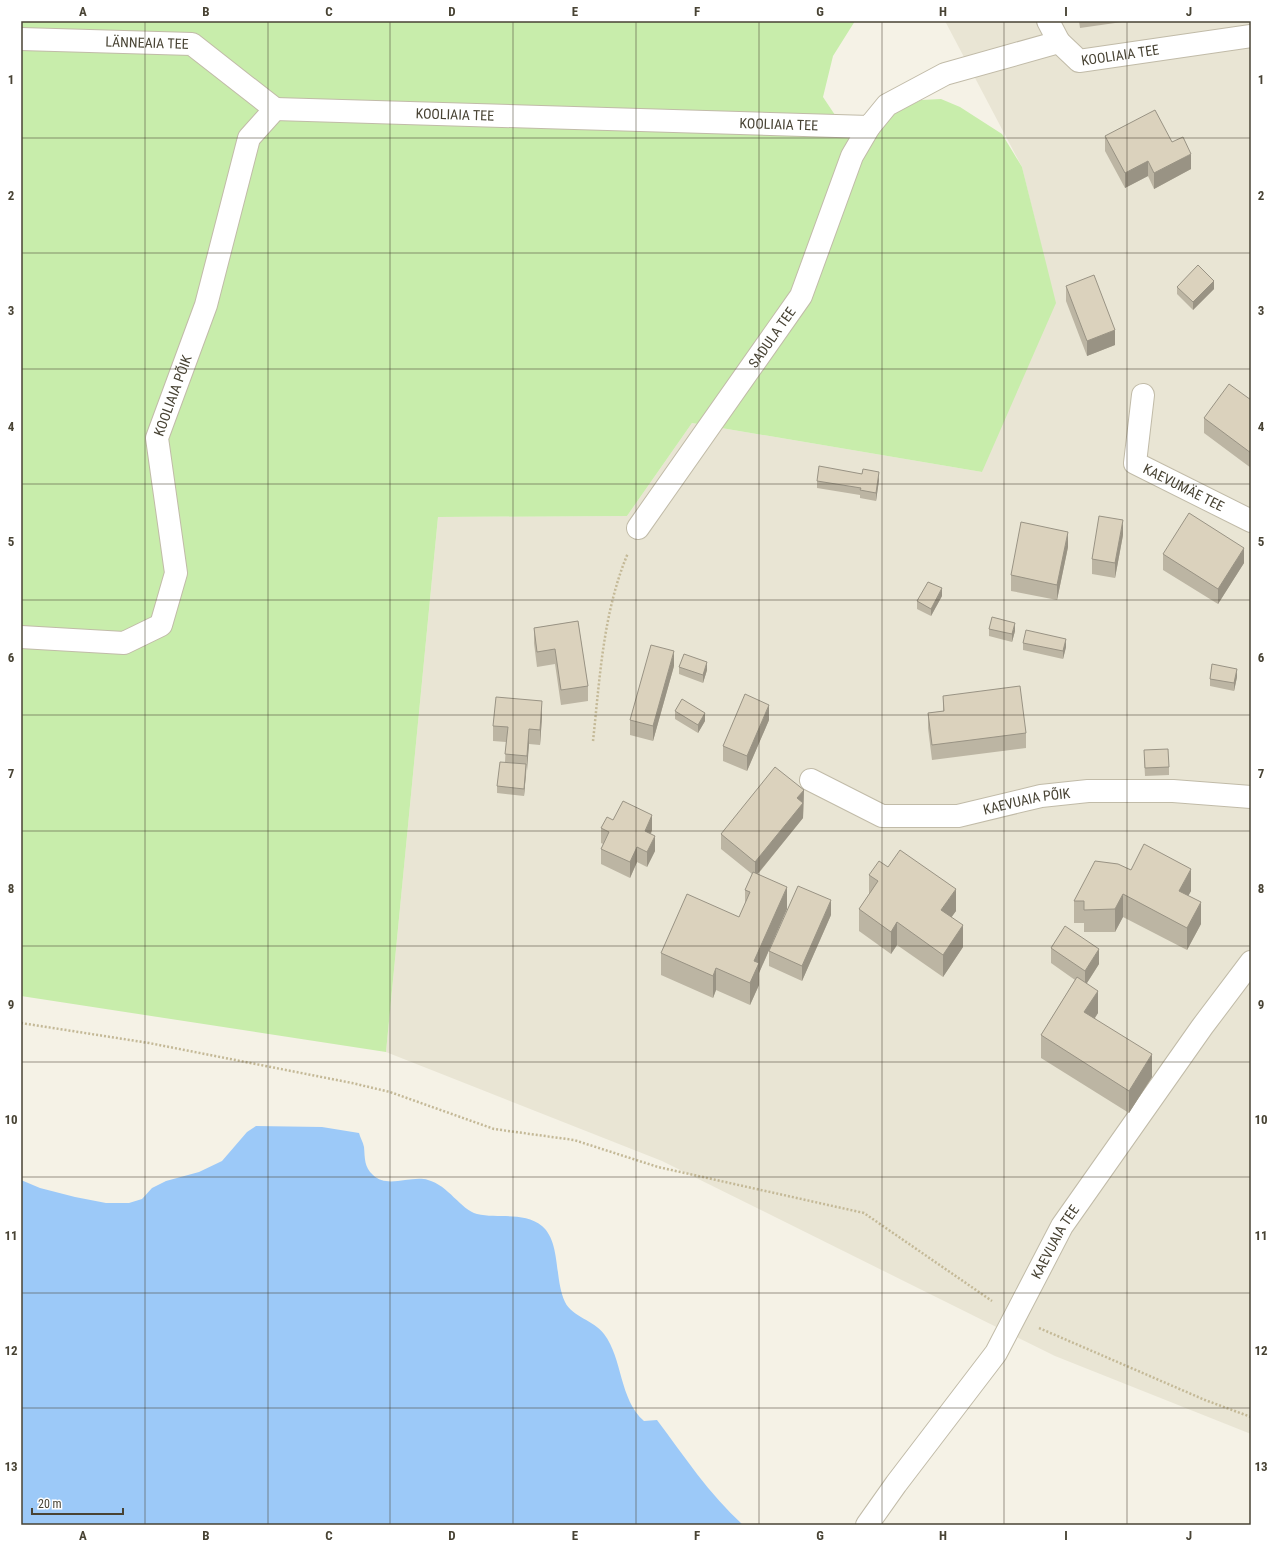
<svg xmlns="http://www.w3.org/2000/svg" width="1272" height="1546" viewBox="0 0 1272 1546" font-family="'Roboto Condensed',sans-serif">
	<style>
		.residential { fill: #e9e5d4 }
		.green { fill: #c8edab }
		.water { fill: #9cc9f8 }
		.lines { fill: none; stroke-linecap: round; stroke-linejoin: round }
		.minor-casing { stroke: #c1bba8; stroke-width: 24 }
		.path { stroke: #c4b997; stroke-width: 2.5; stroke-dasharray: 2 2; stroke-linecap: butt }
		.minor { stroke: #fff; stroke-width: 22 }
		.wall { fill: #bcb5a3 }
		.shaded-wall { fill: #999384 }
		.building { fill: #dbd2bd; stroke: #999384 }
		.grid { fill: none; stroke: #484334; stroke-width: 1; stroke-opacity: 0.55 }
		.labels { text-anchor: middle; stroke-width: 3; stroke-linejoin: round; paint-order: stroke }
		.street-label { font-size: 14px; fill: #484334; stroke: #fff }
		.neatline { fill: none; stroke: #484334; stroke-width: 1.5 }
		.grid-label { font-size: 13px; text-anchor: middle; font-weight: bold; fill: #484334 }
	</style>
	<rect width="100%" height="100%" fill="#f5f2e6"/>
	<!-- residential -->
	<path class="residential" d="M945,21H1251V1434L1055,1356L662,1161L386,1052L438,517L627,516L692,423L982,472L1046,266L1022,167Z"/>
	<!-- green -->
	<path class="green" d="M21,21H855L833,56L823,97L835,115L886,118L921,100L941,99L960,107L1002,134L1022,167L1056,303L982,472L692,423L627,516L438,517L386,1052L21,996Z"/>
	<!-- water -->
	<path class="water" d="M256,1126L322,1127L359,1133C360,1137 363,1142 364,1147C365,1158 364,1167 373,1175C387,1189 411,1175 428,1180C448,1185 461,1210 477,1214C498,1219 524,1211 542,1226C561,1242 554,1279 565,1302C572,1317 594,1320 604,1334C623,1359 619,1399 644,1421L657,1420C684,1456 709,1494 743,1525H21V1180L40,1188L75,1197L106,1203H129L142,1199L152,1188L166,1181L199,1172L222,1161L247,1132Z"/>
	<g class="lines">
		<!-- minor casing -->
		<g class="minor-casing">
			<g id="minor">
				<path d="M1048,21L1059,42"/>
				<path id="s1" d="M21,39L192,44L275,109"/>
				<path id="s2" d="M275,109L869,127L887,105L945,74L1059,42L1079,61L1251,36"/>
				<path id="s3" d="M1143,395L1135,463L1251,521"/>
				<path id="s4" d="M638,528L801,296L852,156L869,127"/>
				<path id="s5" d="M21,637L124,643L161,625L176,573L157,438L206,305L249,138L275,109"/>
				<path id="s6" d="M811,780L882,816H958L1041,796L1088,791H1173L1251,797"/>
				<path id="s7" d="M867,1525L896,1484L996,1353L1062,1226L1202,1027L1251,962"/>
			</g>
		</g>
		<!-- path -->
		<path class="path" d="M593,741C600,677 603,612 628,553
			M21,1023L149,1043L352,1083L390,1092L494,1129L574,1140L658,1167L864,1213L992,1301
			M1039,1328L1205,1400L1251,1417"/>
		<!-- minor -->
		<use href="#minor" class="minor"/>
	</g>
	<!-- wall -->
	<path class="wall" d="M1079,21H1129L1080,28Z
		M1105,136L1172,142L1191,169L1154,189L1148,176L1125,188L1105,151Z
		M1066,286L1115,345L1087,356L1066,301Z
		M1177,287L1214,289L1193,310L1177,294Z
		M1251,400V468L1204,433V418Z
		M879,480L876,501L860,498V495L817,488V481Z
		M1123,535L1115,578L1092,574V559Z
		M1068,547L1057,600L1011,591V575Z
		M1163,554L1244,563L1218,604L1163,570Z
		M942,596L931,616L917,609V601Z
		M578,621L588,686V701L561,705L555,664L537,667L534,643V628Z
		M989,629L1015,631L1012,642L989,636Z
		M1023,643L1066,647L1063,659L1023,650Z
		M674,666L653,741L630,735V720Z
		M679,667L707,670L703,683L679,674Z
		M1237,677L1234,691L1210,686V679Z
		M943,696L1026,733V748L932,760L928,728V713L943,711Z
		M675,711L705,721L698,733L675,719Z
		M542,717L540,745L529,744L524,796L497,793V786L505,762L506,742L493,741V726Z
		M769,720L747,771L723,761V746Z
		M1144,758L1169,767V775L1145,776Z
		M804,790L803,818L758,874L787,909L759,973V985L750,1005L716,990L713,998L661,975V953L739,917L745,904V890L752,874L721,849V834Z
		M613,820L652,830L651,834L655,851L647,867L637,862L630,878L601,864V849L603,844L601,843V828Z
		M888,867L956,911L951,917L963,947L943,977L897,945L891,954L859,931V909L869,894V875Z
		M1131,870L1191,891L1188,896L1201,924L1187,950L1123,917L1115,932H1084V923H1074V901Z
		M831,915L802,981L769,966V951Z
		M1051,948L1099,964L1087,983L1098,1013L1095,1018L1152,1077L1129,1113L1041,1058V1035L1075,980L1051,963Z"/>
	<!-- shaded-wall -->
	<path class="shaded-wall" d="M1191,154V169L1154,189V173Z
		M1148,161V176L1125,188V173Z
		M1214,281V289L1193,310V302Z
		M1115,330V345L1087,356V341Z
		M879,472V480L876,501V493Z
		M1123,520V535L1115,578V563Z
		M1068,532V547L1057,600V585Z
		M1244,548V563L1218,604V589Z
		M942,588V596L931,616V609Z
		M1015,623V631L1012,642V634Z
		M1066,639V647L1063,659V651Z
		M674,651V666L653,741V726Z
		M707,662V670L703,683V675Z
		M1237,669V677L1234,691V683Z
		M542,701V717L540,745V730Z
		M769,705V720L747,771V756Z
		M705,713V721L698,733V725Z
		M529,729V744L527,771V756Z
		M526,764V772L524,796V789Z
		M804,790L803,818L755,877V862L797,798Z
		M652,815V830L645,846V831Z
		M655,836V851L647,867V852Z
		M637,847V862L630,878V862Z
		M1191,869V891L1179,913V891Z
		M787,887V909L759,973V985L750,1005V983L754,961Z
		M956,889V911L941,932V910Z
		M1123,894V917L1115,932V909Z
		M831,900V915L802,981V966Z
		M1201,902V924L1187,950V928Z
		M897,922V945L891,954V932Z
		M963,925V947L943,977V955Z
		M1099,949V964L1085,986V971Z
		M716,968V990L713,998V976Z
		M1098,991V1013L1084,1034V1012Z
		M1152,1054V1077L1129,1113V1091Z"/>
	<!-- building -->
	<path class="building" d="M1155,110L1172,142L1183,137L1191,154L1154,173L1148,161L1125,173L1105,136Z
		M1198,265L1214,281L1193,302L1177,287Z
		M1094,275L1115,330L1087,341L1066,286Z
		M1229,384L1251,400V453L1204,418Z
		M819,466L862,474L863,469L879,472L876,493L860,490L861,488L817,481Z
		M1189,513L1244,548L1218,589L1163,554Z
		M1099,516L1123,520L1115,563L1092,559Z
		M1021,522L1068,532L1057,585L1011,575Z
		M928,582L942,588L931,609L917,601Z
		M992,617L1015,623L1012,634L989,629Z
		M578,621L588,686L561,690L555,649L537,652L534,628Z
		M1026,630L1066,639L1063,651L1023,643Z
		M651,645L674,651L653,726L630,720Z
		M684,654L707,662L703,675L679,667Z
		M1212,664L1237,669L1234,683L1210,679Z
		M1020,686L1026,733L932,745L928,713L944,711L943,696Z
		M745,694L769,705L747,756L723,746Z
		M496,697L542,701L540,730L529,729L527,756L505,754L508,727L493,726Z
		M682,699L705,713L698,725L675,711Z
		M1168,749L1169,767L1145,768L1144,750Z
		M500,762L526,764L524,789L497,786Z
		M775,767L804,790L797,798L803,803L755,862L721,834Z
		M623,801L652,815L645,831L655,836L647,852L637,847L630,862L601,849L609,832L601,828L607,817L613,820Z
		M1144,844L1191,869L1179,891L1201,902L1187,928L1123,894L1115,909L1084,910V901H1074L1095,861L1118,864L1131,870Z
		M900,850L956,889L941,910L963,925L943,955L897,922L891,932L859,909L878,881L869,875L879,861L888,867Z
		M753,872L787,887L754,961L759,963L750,983L716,968L713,976L661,953L687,894L739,917L750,892L745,890Z
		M798,886L831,900L802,966L769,951Z
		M1065,926L1099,949L1085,971L1051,948Z
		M1077,977L1098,991L1084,1012L1152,1054L1129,1091L1041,1035Z"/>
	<!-- grid -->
	<path class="grid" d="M145,21V1525M268,21V1525M390,21V1525M513,21V1525M636,21V1525M759,21V1525M882,21V1525M1004,21V1525M1127,21V1525M21,138H1251M21,253H1251M21,369H1251M21,484H1251M21,600H1251M21,715H1251M21,831H1251M21,946H1251M21,1062H1251M21,1177H1251M21,1293H1251M21,1408H1251"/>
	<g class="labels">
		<!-- street labels -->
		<g class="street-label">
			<text dy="5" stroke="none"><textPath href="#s1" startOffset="126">LÄNNEAIA TEE</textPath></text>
			<text dy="5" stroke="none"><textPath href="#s2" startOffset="876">KOOLIAIA TEE</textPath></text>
			<text dy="5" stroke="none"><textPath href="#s2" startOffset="180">KOOLIAIA TEE</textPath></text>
			<text dy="5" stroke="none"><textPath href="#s2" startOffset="504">KOOLIAIA TEE</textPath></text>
			<text dy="5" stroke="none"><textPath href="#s4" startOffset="233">SADULA TEE</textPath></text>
			<text dy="5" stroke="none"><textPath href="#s5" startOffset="380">KOOLIAIA PÕIK</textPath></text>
			<text dy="5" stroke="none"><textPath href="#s3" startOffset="123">KAEVUMÄE TEE</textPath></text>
			<text dy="5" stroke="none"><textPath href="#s6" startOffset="226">KAEVUAIA PÕIK</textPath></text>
			<text dy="5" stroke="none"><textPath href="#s7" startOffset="341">KAEVUAIA TEE</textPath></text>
		</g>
	</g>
	<!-- border -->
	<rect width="1272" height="1546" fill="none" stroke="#ffffff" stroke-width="44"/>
	<!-- scale -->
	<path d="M32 1508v6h91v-6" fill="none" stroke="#484334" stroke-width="2"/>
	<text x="38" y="1508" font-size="12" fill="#484334" stroke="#ffffff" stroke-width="3" paint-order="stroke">20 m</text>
	<rect x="22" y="22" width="1228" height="1502" class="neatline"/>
	<g class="grid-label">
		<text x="83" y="16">A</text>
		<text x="206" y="16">B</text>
		<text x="329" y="16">C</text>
		<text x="452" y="16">D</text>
		<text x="575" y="16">E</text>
		<text x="697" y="16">F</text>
		<text x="820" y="16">G</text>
		<text x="943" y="16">H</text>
		<text x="1066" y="16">I</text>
		<text x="1189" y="16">J</text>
		<text x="11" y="84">1</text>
		<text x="1261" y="84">1</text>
		<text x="11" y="200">2</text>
		<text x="1261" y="200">2</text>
		<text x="11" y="315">3</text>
		<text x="1261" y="315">3</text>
		<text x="11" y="431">4</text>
		<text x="1261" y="431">4</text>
		<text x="11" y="546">5</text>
		<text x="1261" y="546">5</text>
		<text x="11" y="662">6</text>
		<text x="1261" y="662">6</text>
		<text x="11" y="778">7</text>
		<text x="1261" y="778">7</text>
		<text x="11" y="893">8</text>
		<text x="1261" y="893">8</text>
		<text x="11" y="1009">9</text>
		<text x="1261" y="1009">9</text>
		<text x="11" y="1124">10</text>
		<text x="1261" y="1124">10</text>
		<text x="11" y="1240">11</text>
		<text x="1261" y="1240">11</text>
		<text x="11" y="1355">12</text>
		<text x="1261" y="1355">12</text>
		<text x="11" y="1471">13</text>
		<text x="1261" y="1471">13</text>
		<text x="83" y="1540">A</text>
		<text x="206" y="1540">B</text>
		<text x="329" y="1540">C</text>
		<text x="452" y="1540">D</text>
		<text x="575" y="1540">E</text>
		<text x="697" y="1540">F</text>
		<text x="820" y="1540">G</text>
		<text x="943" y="1540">H</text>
		<text x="1066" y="1540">I</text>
		<text x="1189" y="1540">J</text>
	</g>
</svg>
